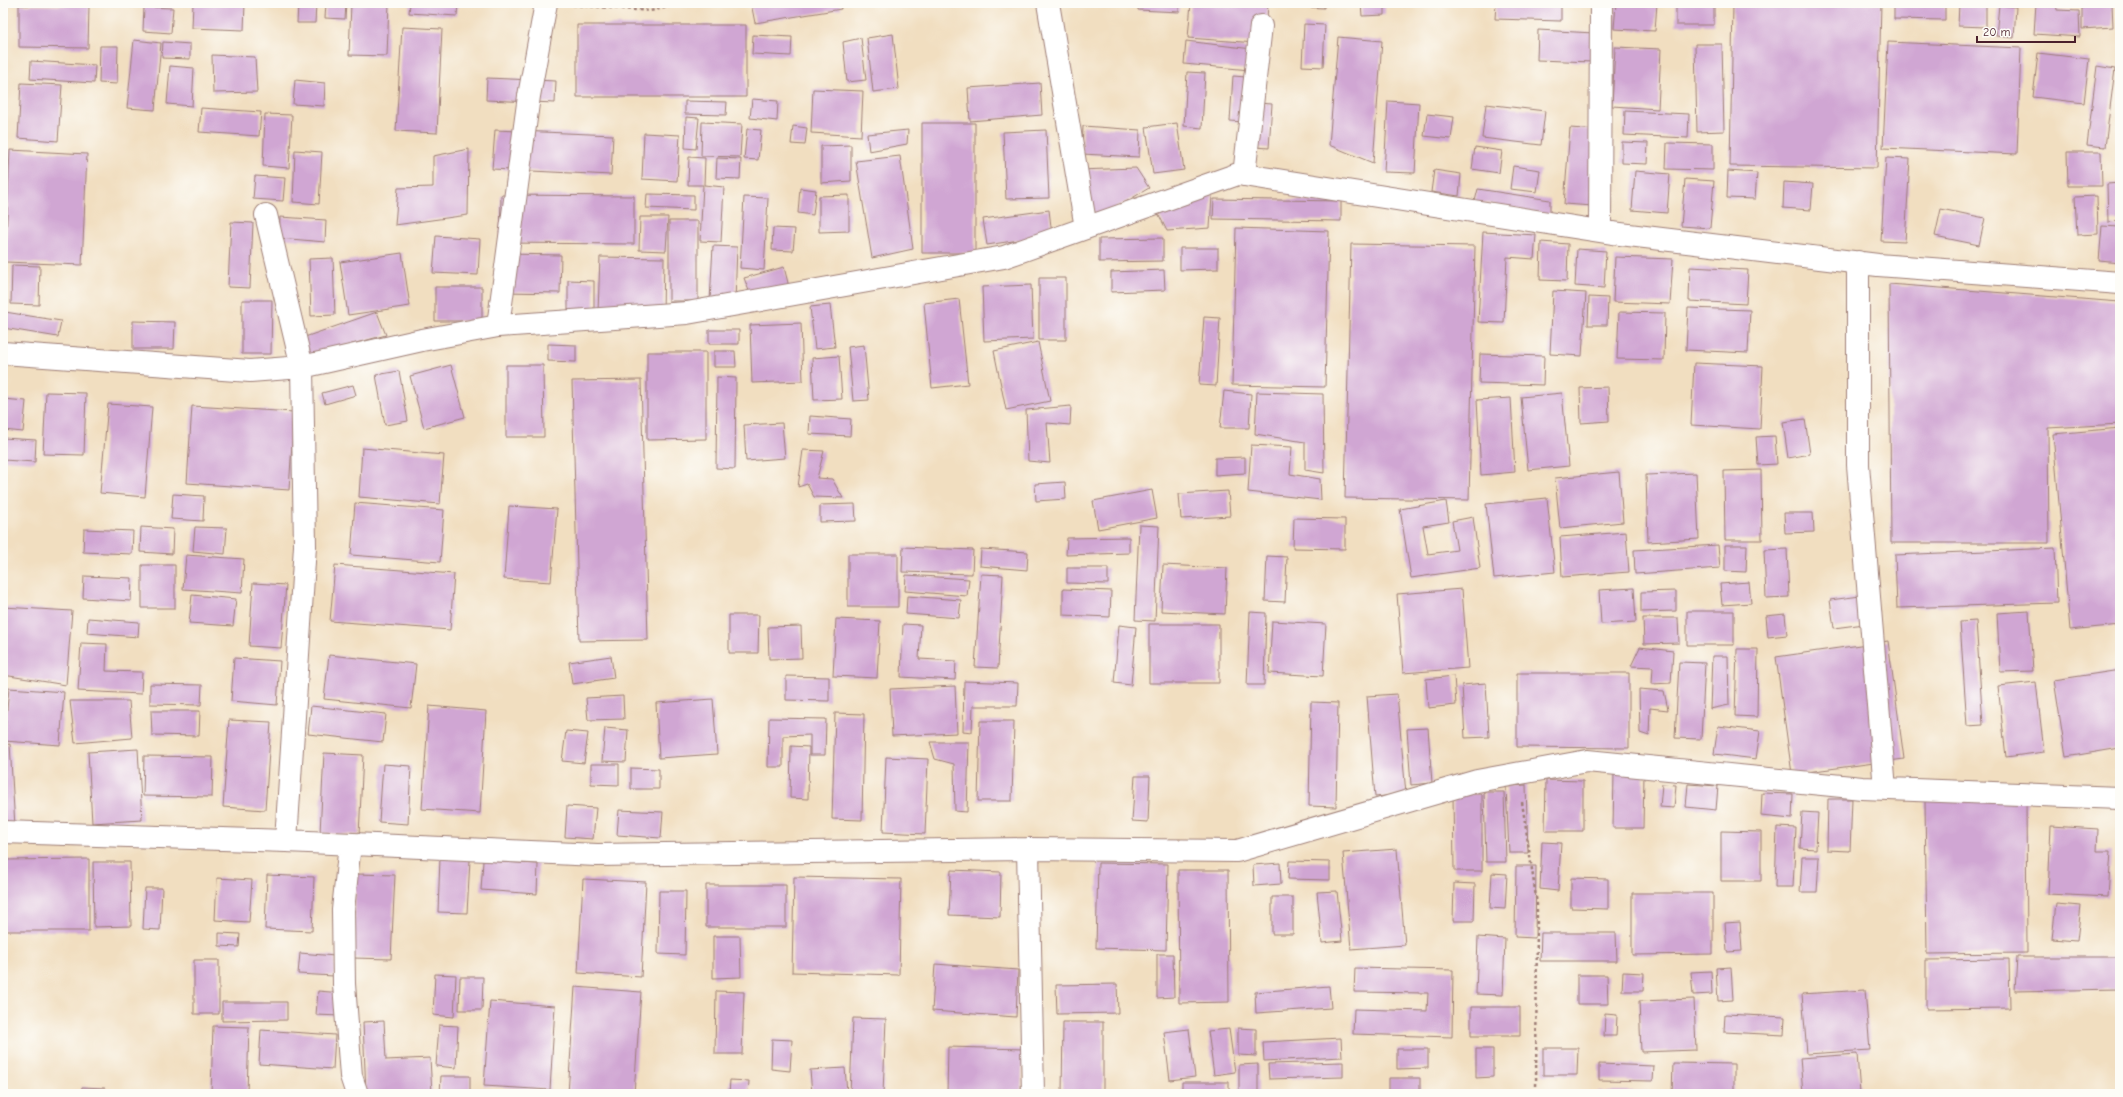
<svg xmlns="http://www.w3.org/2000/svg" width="2123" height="1097" viewBox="0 0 2123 1097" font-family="'Comic Neue',sans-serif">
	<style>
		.building { fill: #d0a6d3 }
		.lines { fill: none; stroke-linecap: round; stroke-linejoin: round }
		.minor-casing { stroke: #9e7e76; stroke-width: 24 }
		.path { stroke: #9e7e76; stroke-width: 2.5; stroke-dasharray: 3 3; stroke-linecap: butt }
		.minor { stroke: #fff; stroke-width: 22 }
	</style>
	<rect width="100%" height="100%" fill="#fdfcf7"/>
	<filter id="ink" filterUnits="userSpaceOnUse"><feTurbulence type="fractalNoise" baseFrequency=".025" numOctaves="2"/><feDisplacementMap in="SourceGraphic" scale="8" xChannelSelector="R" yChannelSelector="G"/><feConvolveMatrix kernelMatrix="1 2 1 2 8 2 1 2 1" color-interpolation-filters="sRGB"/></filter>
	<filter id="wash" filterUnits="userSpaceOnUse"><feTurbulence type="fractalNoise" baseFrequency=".012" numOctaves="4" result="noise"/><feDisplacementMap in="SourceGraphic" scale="16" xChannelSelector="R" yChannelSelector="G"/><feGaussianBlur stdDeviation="0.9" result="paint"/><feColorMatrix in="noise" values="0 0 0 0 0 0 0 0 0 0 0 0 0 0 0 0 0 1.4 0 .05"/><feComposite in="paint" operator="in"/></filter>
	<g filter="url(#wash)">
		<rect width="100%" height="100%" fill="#f1dec0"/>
		<g id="blocks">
			<!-- building -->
			<path class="building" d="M193,3H245L244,30L192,28Z
				M276,3H316L315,23H297L298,5Z
				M326,3H346L345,19L325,18Z
				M351,3H389L387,56L349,55Z
				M410,3H458L457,16L409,13Z
				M751,3H840L841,9L755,23Z
				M1138,3H1179V12L1138,10Z
				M1191,3H1268L1267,21L1256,43L1188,38Z
				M1280,3H1324V8L1280,6Z
				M1361,3H1385V15L1362,16Z
				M1496,3H1561V21L1495,19Z
				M1616,3H1657L1655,31L1614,29Z
				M1676,3H1714V25H1676Z
				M1733,3H1881L1877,168L1730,166Z
				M1894,3H1945V20L1894,19Z
				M1959,3H1986V27L1958,26Z
				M2036,3H2056L2057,10L2079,11L2080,37L2034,34Z
				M2082,3H2112L2113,27L2082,29Z
				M19,5L89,6L88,48L19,47Z
				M1999,5L2016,7L2014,38L1996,36Z
				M144,7L173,8L171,33L143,31Z
				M1304,24L1325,25L1323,67L1302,66Z
				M577,25H746V97H577Z
				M402,27L442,29L437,133L396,131Z
				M1538,30L1594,33L1593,62L1537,60Z
				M893,34L899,89L873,92L867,38Z
				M753,35L792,37L791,56L752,54Z
				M1338,37L1382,41L1373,163L1329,145Z
				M861,38L866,80L847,82L843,42Z
				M134,40L161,43L155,110L127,108Z
				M1186,41L1252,49L1250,70L1184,64Z
				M163,42L190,44V59L162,58Z
				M1888,42L2021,48L2017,154L1883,148Z
				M1695,44H1722L1724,131L1697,132Z
				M100,46H118L117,84L99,83Z
				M1615,47L1661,49L1658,109L1612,106Z
				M2038,53L2089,59L2084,103L2033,97Z
				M212,55L255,57L257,92L213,93Z
				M31,61L95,65L94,83L30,79Z
				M170,66L194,68L192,106L167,104Z
				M2097,66L2115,69L2105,147L2087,145Z
				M1187,72L1205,73L1202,128L1184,126Z
				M1233,76L1246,77L1243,122L1230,121Z
				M487,78L556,81L555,103L486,100Z
				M295,80L325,83L324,106L293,104Z
				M21,83L62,85L58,141L18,138Z
				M1040,83L1042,115L970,121L968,88Z
				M813,89L863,91L861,136L811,133Z
				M752,99L778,101L777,121L750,118Z
				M685,101L727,102L726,115L685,114Z
				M1388,101L1419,103L1415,173L1384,172Z
				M1258,103L1272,104L1269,148L1255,147Z
				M1486,104L1545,111L1541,145L1482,138Z
				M201,108L261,112L259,136L199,132Z
				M1625,111L1689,114L1688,138L1624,135Z
				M265,114L292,115L289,168L263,166Z
				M1427,114L1454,117L1451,139L1424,136Z
				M686,117L699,118L696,149L685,148Z
				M702,122L742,124L740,157L701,156Z
				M922,123H975V253H922Z
				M1177,123L1184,170L1153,174L1146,127Z
				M793,126L807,128L805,145L791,144Z
				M1083,126L1140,130L1139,157L1082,154Z
				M1570,128L1598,130L1593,206L1564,204Z
				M747,129L761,130L758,160L744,159Z
				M495,130L613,135L611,175L492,169Z
				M908,130L907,144L869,151L867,134Z
				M1046,130L1049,198L1006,199L1003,132Z
				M644,133L680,135L677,181L642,179Z
				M1622,142L1648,143L1647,164L1622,163Z
				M1667,143L1713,144V170L1666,169Z
				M851,145V181L821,183V146Z
				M1475,147L1502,151L1499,173L1472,169Z
				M469,149L468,215L395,225L398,188L433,187V156Z
				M10,150L87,154L82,265L5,262Z
				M295,150L322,152L319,204L293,202Z
				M2067,152H2101L2102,186H2068Z
				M900,156L913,249L872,258L856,161Z
				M689,157L705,158L704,185L724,187L721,242L700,241L703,185H688Z
				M717,158L741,159L740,179L716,178Z
				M1886,158L1910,159L1905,242L1881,241Z
				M1513,166L1540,170L1537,192L1510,189Z
				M1136,168L1149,188L1097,219L1078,170Z
				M1434,170L1461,174L1459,196L1431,192Z
				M1635,171L1670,174L1667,213L1632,210Z
				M1728,171L1757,173L1755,199L1727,198Z
				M255,176L285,178L283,201L253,199Z
				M1685,179L1714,181L1710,228L1681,226Z
				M1784,182L1813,184L1811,210L1783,208Z
				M2120,183V221L2108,222L2107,184Z
				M800,188L816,190L813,215L798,213Z
				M1478,189L1550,200V215L1475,201Z
				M647,194L694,195V210L646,208Z
				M501,195L634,196V244L500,243Z
				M849,195V231L819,232V196Z
				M1212,195L1210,228L1167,231L1158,213Z
				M2097,196L2098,234L2077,235L2075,197Z
				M744,197L768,198L764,270L740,268Z
				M1214,199L1341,201V221L1213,219Z
				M1941,209L1985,218L1979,245L1935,236Z
				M1049,210L1052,235L987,245L983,219Z
				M280,217L326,220L325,242L279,238Z
				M640,217H668L666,251L639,250Z
				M669,221H698V301H669Z
				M231,222L253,223L250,288L228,287Z
				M2102,226L2120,227V263L2099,261Z
				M773,228L795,229L793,251L772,250Z
				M1236,228L1329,231L1325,387L1232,385Z
				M1483,232L1536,235L1534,259L1507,257L1504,323L1478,322Z
				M436,236L480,239L478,275L433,273Z
				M1163,238V261L1099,262V239Z
				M1541,242L1568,244L1567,281L1540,280Z
				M1351,244L1475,246L1469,500L1345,498Z
				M713,246L737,247L735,302L710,301Z
				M1180,248H1218V269L1180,270Z
				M1577,249L1606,251L1604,288L1575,286Z
				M402,253L410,306L348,315L340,262Z
				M505,254L561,255L560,293L504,292Z
				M600,257L664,258L663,313L598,312Z
				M1615,257L1673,259L1670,304L1613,302Z
				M333,258L335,315L311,316L309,259Z
				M12,265L40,266L39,305L11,304Z
				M784,267L789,287L751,296L744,278Z
				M1690,267L1748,270L1746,304L1689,301Z
				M1164,270L1165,290L1111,292V272Z
				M1039,278H1066V340H1039Z
				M568,280L594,281V315H568Z
				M1889,284L2120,302V424L2048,428L2049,543H1891Z
				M1031,285L1033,339L984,341L982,287Z
				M435,287H482V321H435Z
				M1553,291L1586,293L1582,356L1550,354Z
				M1589,297L1608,298L1607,325H1588Z
				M959,299L968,384L932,388L924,303Z
				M242,300H272L271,354H242Z
				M830,305L835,347L815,349L810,307Z
				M1688,308L1750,310L1748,353L1686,350Z
				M5,312L61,321L58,337L3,328Z
				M377,312L386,335L304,357L302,338Z
				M1619,312L1665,313L1664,360L1617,359Z
				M1204,317L1220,318L1216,386L1199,385Z
				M133,321L175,322L174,349H133Z
				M801,323L803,381L752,383L750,325Z
				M709,330H739V344H709Z
				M1038,342L1050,401L1006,410L994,351Z
				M548,344L576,345V362L548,361Z
				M864,345L869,400L853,401L848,347Z
				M714,351H735L736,367H714Z
				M647,352H706V439L647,440Z
				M1480,354L1544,356L1543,385L1479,383Z
				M839,356L842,399L814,400L812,358Z
				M1694,363L1763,366L1760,429L1691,425Z
				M451,365L465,417L424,428L410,376Z
				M506,365H543L544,437H506Z
				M399,371L408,421L385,425L376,375Z
				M717,377L736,378L735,469L716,468Z
				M641,380L648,640L579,641L572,381Z
				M353,385L356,395L325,404L322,393Z
				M1608,387L1609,421L1581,423L1580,388Z
				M1224,391L1251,394L1249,428H1220Z
				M46,392L86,393L84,455L43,454Z
				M1257,392L1323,394L1324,473L1305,470V442L1255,434Z
				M1562,393L1569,466L1528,470L1521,397Z
				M1511,398L1515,472L1481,475L1477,400Z
				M3,399L26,401L23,432L3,430Z
				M108,404L152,407L145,497L100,493Z
				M192,406L294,412L289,490L187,483Z
				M1071,406L1070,425L1047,423L1050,463L1028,461L1026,410Z
				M810,416L851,419L850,436L809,434Z
				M1805,419L1810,454L1788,458L1783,422Z
				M782,423L785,458L746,461L744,425Z
				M2120,428V625L2070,630L2053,434Z
				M1775,436L1777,464L1758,465L1756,437Z
				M3,438L36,440L35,462L3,460Z
				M1251,445L1292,447L1290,474L1320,479L1321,500L1248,492Z
				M362,448L444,455L440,504L359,497Z
				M803,450L824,451L817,478L832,479L843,498L814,497L807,484L798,487Z
				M1245,457V473L1215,475V458Z
				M1761,470L1762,540H1725L1724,471Z
				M1619,472L1623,522L1560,528L1555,478Z
				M1696,473L1699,539L1648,542L1646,475Z
				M1065,482L1066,499L1036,501L1035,484Z
				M1152,490L1157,518L1098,529L1093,501Z
				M1228,491L1230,516L1181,519L1179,494Z
				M173,494L204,496L203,521L171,519Z
				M1547,498L1555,572L1494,578L1486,504Z
				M1446,501L1449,522L1423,526L1428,554L1457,550L1452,521L1473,517L1480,568L1411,578L1400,509Z
				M355,503L444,510L440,562L351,555Z
				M855,504L856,521L820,522V505Z
				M509,506L557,509L551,582L504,579Z
				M1784,513H1813L1814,532L1785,533Z
				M1294,518L1345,519V549L1293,548Z
				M1139,525L1159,526L1155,621L1135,620Z
				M141,527L173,529L172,554L140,552Z
				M195,527L227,528L225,554L193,551Z
				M84,529L133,531L132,554L83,552Z
				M1626,532L1629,572L1562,577L1560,537Z
				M1129,537V553L1066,555L1067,538Z
				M1718,545L1720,568L1635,574L1634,550Z
				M1725,545H1747L1746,572L1725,571Z
				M903,547L973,550L972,574L902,572Z
				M2055,548L2057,603L1897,608L1895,555Z
				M981,549L1028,552L1027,570L980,566Z
				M1787,549L1789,597L1766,598L1764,550Z
				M848,554H898V607H848Z
				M186,555L244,559L242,593L183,589Z
				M1267,556L1287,557L1285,602L1265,601Z
				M142,565H175V608H142Z
				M335,565L454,574L450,630L330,621Z
				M1163,565L1227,568L1225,614L1161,611Z
				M1067,568H1108V584L1067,583Z
				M981,574L1003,575L998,668L975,667Z
				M906,575L969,579L967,596L905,591Z
				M84,576L132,578L131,601L83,598Z
				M1749,582L1751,603L1722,605L1720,584Z
				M253,583L286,585L281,648L249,646Z
				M1634,588L1636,622L1601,624L1599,590Z
				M1063,589L1111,591L1110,617L1063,615Z
				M1462,589L1468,668L1403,673L1397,594Z
				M1676,591V611L1641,612V592Z
				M192,595L236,599L233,626L189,623Z
				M1868,595L1872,623L1834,628L1830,600Z
				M907,596L961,600L959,618L906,614Z
				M3,607L72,611L66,685L3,675Z
				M1687,611H1734V645H1687Z
				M2029,611L2033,671L2000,672L1997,613Z
				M1250,612L1266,613L1264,685H1247Z
				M1785,614L1787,635L1768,637L1766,616Z
				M729,615H759L758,653H729Z
				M88,618L139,622L138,637L87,633Z
				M1643,618H1678L1679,643L1644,644Z
				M836,619L880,621L877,678L833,676Z
				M1272,621L1326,624L1323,676L1269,673Z
				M1976,621L1983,725L1967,726L1960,622Z
				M903,624L921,625L919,659L956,661L955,680L901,677Z
				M1149,624H1219V683H1149Z
				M1119,625L1136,627L1131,685L1114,683Z
				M801,626L802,658L769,659L768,627Z
				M1888,641L1904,759L1792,774L1776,657Z
				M81,643L107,644L106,671L142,672L141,694L78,691Z
				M1640,647L1673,651L1671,683L1652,684L1653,667L1631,666Z
				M1737,649H1758L1757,717L1735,716Z
				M329,655L416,664L411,708L324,699Z
				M611,656L614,678L572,684L569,662Z
				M1712,656H1728L1729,705L1710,709Z
				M234,658L280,661L277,705L231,701Z
				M1679,662L1705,663L1701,739L1675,738Z
				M2120,670V748L2066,757L2054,680Z
				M1517,673H1629V748L1517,747Z
				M786,676L829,677V701L786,700Z
				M1454,676L1456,705L1428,708L1426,679Z
				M964,681L1018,683L1017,706H973L972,732L963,731Z
				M2036,682L2044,752L2006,757L1998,686Z
				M1486,683L1489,737L1465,738L1462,685Z
				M150,684L202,685L201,705L150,704Z
				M955,686L957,733L892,736L890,689Z
				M9,688L64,692L60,745L4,741Z
				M1639,689L1664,691L1668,710L1650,708L1649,736L1640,733Z
				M1397,694L1406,794L1375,797L1367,696Z
				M623,696L624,719L588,720L586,698Z
				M713,699L717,754L659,758L656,703Z
				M70,701H129L132,738L75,743Z
				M1311,702L1338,703L1336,807L1309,806Z
				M311,706L386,714L383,742L308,734Z
				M429,706L486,711L480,813L422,809Z
				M151,711H200L199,736L152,735Z
				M835,713L864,714L862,820L832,819Z
				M769,718L826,719L825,755H810V735L783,736V767H768Z
				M229,720L271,722L265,810L223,807Z
				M980,721H1014L1012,801H978Z
				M1718,726L1760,731L1756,759L1714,754Z
				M605,728L628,730L626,762L602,761Z
				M1428,728L1432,783L1411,785L1407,729Z
				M566,731L588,733L584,763L562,761Z
				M930,742H969L967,812L955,811L954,764L935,759Z
				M10,744L15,826L3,827V745Z
				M791,746L809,747L808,799L790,798Z
				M138,749L142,820L92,823L88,752Z
				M324,753L363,755L359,835L320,833Z
				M144,756L213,757L212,797L143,796Z
				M886,757L928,759L925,834L883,832Z
				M383,764L411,766L408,824L379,822Z
				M591,764H619V785L591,784Z
				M631,768L659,769V789H631Z
				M1614,773H1644L1643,828H1613Z
				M1135,776H1150L1148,822L1132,821Z
				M1546,780L1583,781V831H1545Z
				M1662,784L1676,785L1674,808L1660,807Z
				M1688,784L1718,786L1716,810L1686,807Z
				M1526,785L1528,853H1509L1506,786Z
				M1484,792H1504L1506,862H1486Z
				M1762,793L1793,794L1792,819L1761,816Z
				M1453,794H1482V871H1454Z
				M1828,799H1852L1850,851L1827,850Z
				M2026,799L2027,953L1927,954L1925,800Z
				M567,806L596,808L593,839L565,837Z
				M619,810L663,812L661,838L617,835Z
				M1802,812L1818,813L1816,849L1800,848Z
				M2051,826L2098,829L2097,851H2111L2108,897L2048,894Z
				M1777,827L1796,828L1793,887H1775Z
				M1721,831L1761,832V881H1721Z
				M1542,842L1561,843L1558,891L1540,889Z
				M1397,849L1405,945L1351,949L1343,853Z
				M1802,857H1819L1817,892H1800Z
				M440,858L470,860L467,913L438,912Z
				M89,859V931H3V860Z
				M483,861L538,864L537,894L481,890Z
				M1289,861L1330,862V880L1288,879Z
				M93,862H130L131,926L94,927Z
				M1098,863L1168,864L1166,950L1096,948Z
				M1280,863L1281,884L1254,886L1253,865Z
				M1516,866H1536L1535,938L1515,937Z
				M951,870L1001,872L1000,917L949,915Z
				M1178,870H1228L1229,1002L1179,1003Z
				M1492,873L1507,874L1505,909L1490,908Z
				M356,874L395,875L391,959L353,958Z
				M267,875L314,877L312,931L265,929Z
				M794,877L901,879L899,975L792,972Z
				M217,878L252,880L249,922L215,920Z
				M1571,878L1608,879V909L1571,908Z
				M583,879L646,882L641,977L578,973Z
				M1454,883L1475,884L1474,921H1453Z
				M706,885H786V927H706Z
				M145,888H162L160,930L143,929Z
				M659,891H686L685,955L658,954Z
				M1337,891L1342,941L1322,943L1317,892Z
				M1632,893H1713V954L1632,955Z
				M1272,897H1293V934H1272Z
				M2056,904L2081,906L2077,941L2052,939Z
				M1740,922L1742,951L1727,952L1725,923Z
				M219,933L240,934L239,947L219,946Z
				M1541,933H1616L1617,961H1540Z
				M713,936H740L741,977L713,978Z
				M1478,937L1505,939L1503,995L1476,994Z
				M300,953L335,956L334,976L298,974Z
				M1157,954H1173L1174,997L1157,998Z
				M2017,957H2120V989L2015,991Z
				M2009,959L2010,1008L1926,1009V960Z
				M194,960H219V1014H194Z
				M935,964L1018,970L1016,1017L932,1011Z
				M1731,967L1733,1000L1718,1001L1716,968Z
				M1355,968L1453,970L1452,1037L1353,1034L1354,1009L1427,1011L1428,993L1354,992Z
				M1711,971L1712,994L1693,995L1691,972Z
				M1623,972L1644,973L1643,991H1622Z
				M435,974L456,975L454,1017L433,1015Z
				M1577,975H1607L1608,1004H1577Z
				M460,977H483L482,1010H459Z
				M1117,984L1118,1013L1057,1014L1056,985Z
				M1329,986L1331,1008L1256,1013L1255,992Z
				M575,987L641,992L634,1094H568Z
				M1865,990L1870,1050L1807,1054L1802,994Z
				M318,991L342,993L340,1016L316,1015Z
				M716,991L744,992L742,1054H715Z
				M1694,999L1696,1050L1641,1052L1639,1001Z
				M490,1001L555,1006L550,1090L484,1086Z
				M222,1002H287V1020L222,1021Z
				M1471,1007H1520V1036H1471Z
				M1605,1014L1617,1015L1616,1036H1604Z
				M1725,1014L1785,1017L1784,1035L1724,1032Z
				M853,1018L886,1019L883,1094H850Z
				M384,1021L386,1060L430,1058L432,1094H366L363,1022Z
				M1063,1022H1103V1094H1062Z
				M439,1025L458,1026L456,1068L436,1066Z
				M213,1026L249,1027L247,1094H211Z
				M1238,1028L1256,1029V1056L1238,1055Z
				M1189,1029L1195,1077L1170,1080L1164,1032Z
				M1229,1029L1235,1072L1214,1075L1208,1031Z
				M261,1030L335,1035L333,1069L259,1064Z
				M1341,1038L1342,1057L1264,1061L1263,1042Z
				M772,1039L792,1040L790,1071L771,1069Z
				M948,1047L1023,1049L1021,1094H947Z
				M1543,1048H1578L1577,1075H1543Z
				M1397,1049H1428V1068L1397,1069Z
				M1476,1049H1493V1077L1476,1078Z
				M1857,1054L1860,1094H1803L1800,1058Z
				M1343,1062V1077L1269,1079L1268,1064Z
				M1673,1063L1734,1064V1094H1672Z
				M1258,1064V1094H1239V1065Z
				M1599,1064L1654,1066L1653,1081L1599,1080Z
				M845,1068L847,1092L812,1094L810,1070Z
				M441,1076H470V1094H440Z
				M1389,1078H1420V1094H1389Z
				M730,1080L749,1081L748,1094H729Z
				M1182,1082H1229V1094H1182Z
				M82,1087L105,1088L104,1094H81Z
				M1597,1091H1663V1094H1598Z"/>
		</g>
	</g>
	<g filter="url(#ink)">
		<use href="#blocks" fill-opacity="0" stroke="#9e7e76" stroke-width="1"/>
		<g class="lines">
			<!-- minor casing -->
			<g class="minor-casing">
				<path id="minor" d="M1048,3L1086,228
					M1244,175L1261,26
					M266,215L302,367L305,546L286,841
					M1600,231L1601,3
					M1858,262V465L1885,789
					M498,326L529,96L546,3
					M3,353L250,371L302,367L422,340L498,326L687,313L1004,257L1238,174L1612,233L1878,265L2120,283
					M3,832L286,841L597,855L1028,849L1237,851L1477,781L1587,761L1862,788L2120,798
					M350,844L343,910L344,984L351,1076L357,1094
					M1028,849L1033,1094"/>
			</g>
			<!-- path -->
			<path class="path" d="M573,5L650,11L688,3
				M1522,802L1537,904L1536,1094"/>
			<!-- minor -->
			<use href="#minor" class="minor"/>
		</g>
	</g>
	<!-- margin -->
	<rect width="2123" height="1097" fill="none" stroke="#fdfcf7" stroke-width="16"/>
	<!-- scale -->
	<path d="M1977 36v6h98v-6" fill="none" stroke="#4a1f2b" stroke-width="2"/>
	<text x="1983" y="36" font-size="12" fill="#4a1f2b" stroke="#fdfcf7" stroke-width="3" paint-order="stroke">20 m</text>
</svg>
